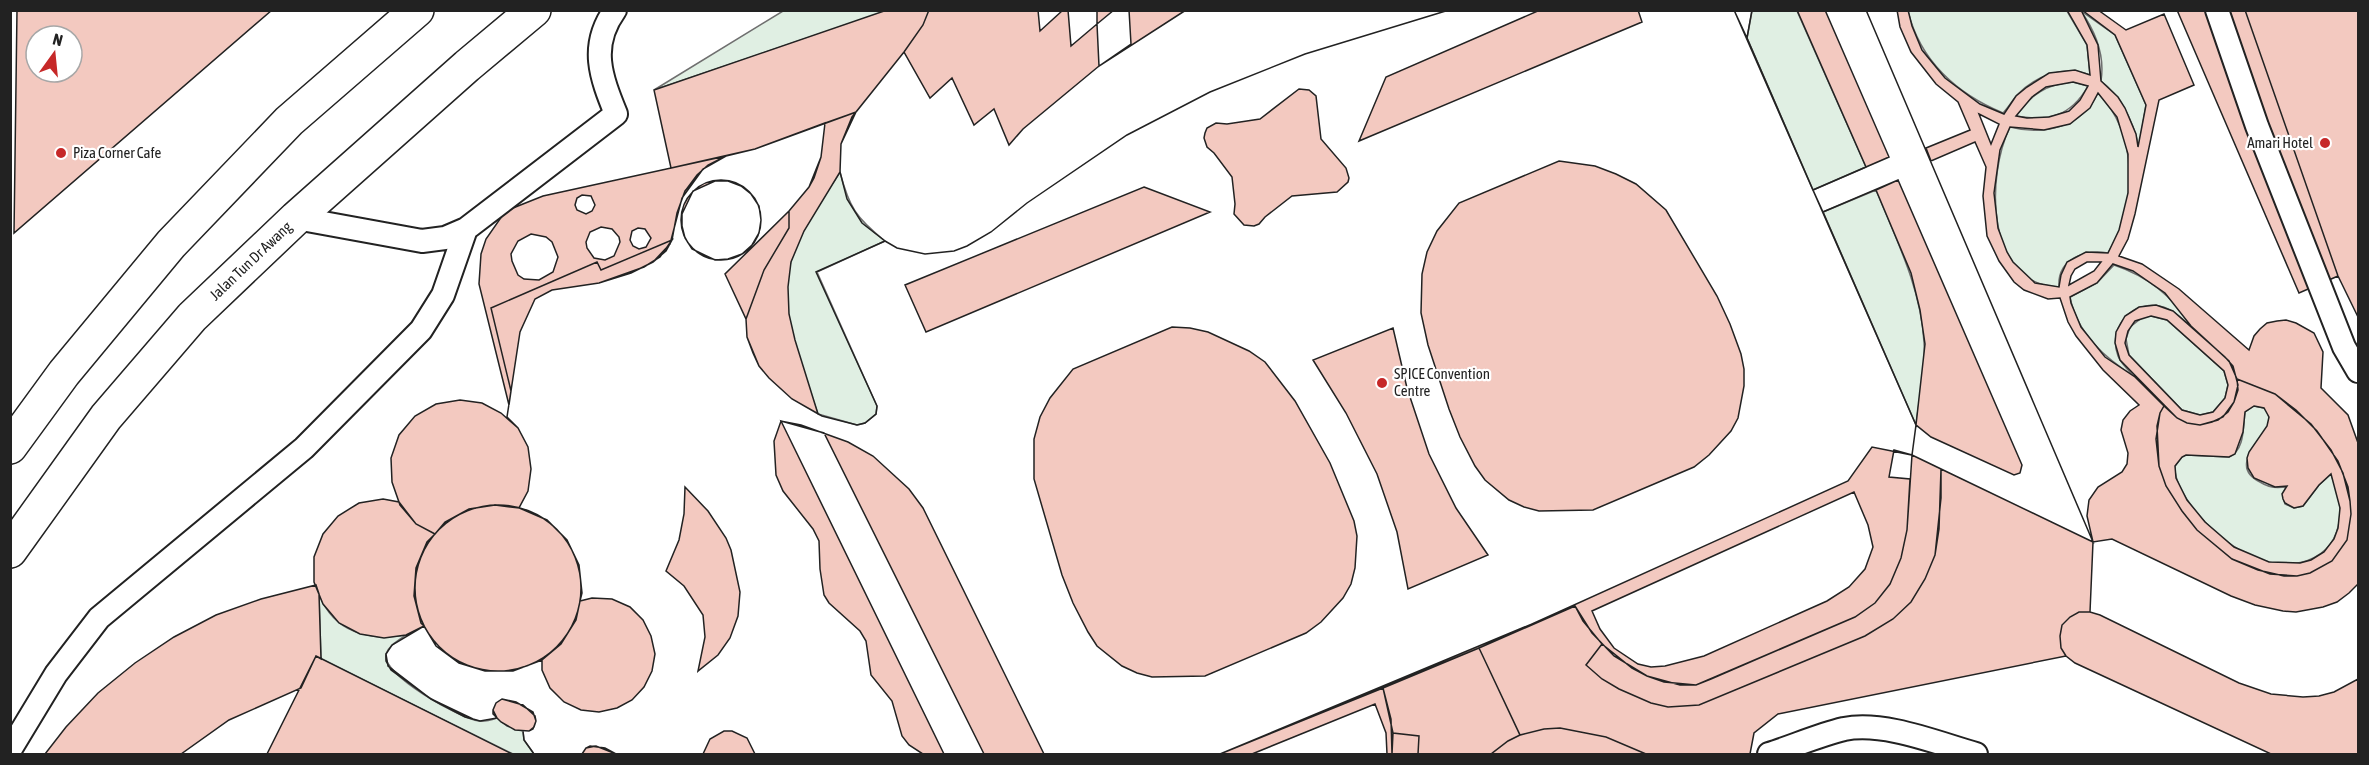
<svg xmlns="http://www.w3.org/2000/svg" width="2369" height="765" viewBox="0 0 2369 765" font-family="'Asap Condensed',sans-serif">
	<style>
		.green { fill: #e0efe3; stroke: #6f6f6f; stroke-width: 1.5 }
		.building { fill: #f3c9c0; stroke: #222; stroke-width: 1.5; fill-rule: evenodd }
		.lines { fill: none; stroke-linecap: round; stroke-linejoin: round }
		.lane-casing { stroke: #222; stroke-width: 26 }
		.primary-casing { stroke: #222; stroke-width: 36 }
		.lane { stroke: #fff; stroke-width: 22 }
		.primary { stroke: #fff; stroke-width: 33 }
		.poi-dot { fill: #c62828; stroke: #fff; stroke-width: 2 }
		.labels { text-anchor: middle; stroke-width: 4.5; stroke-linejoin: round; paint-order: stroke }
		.poi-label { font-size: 15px; fill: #222; stroke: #fff; text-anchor: start }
		.street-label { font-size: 15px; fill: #222; stroke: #fff }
	</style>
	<rect width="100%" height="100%" fill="#fff"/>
	<!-- green -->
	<path class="green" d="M783,11H887L654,90Z
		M1752,11H1797L1866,167L1813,190L1747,38Z
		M1908,11H2067L2087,45L2090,75C2064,65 2037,75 2017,95C2012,101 2008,108 2003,113C1957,94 1920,61 1908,11Z
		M2081,11L2115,35L2146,105L2139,147C2133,121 2122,97 2101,81C2105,56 2095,31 2081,11Z
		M2073,82L2088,86C2071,116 2049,122 2016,116C2031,94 2047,84 2073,82Z
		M2098,93C2139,135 2137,205 2108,253C2085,249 2057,259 2059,287C1985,285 1986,176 2010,127C2045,136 2082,127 2098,93Z
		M840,172C849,207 856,218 885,241L817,272L877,406L876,414L865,423L857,425L818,414C802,367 777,311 791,261C801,229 822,200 840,172Z
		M1876,190C1896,239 1921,288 1924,342C1926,369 1919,398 1916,425L1823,212Z
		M2114,265C2147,276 2173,296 2191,326C2184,321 2177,313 2168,309C2138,295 2106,324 2118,356C2121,364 2129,371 2135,377C2105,358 2077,334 2070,297L2097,283Z
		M2151,316L2167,320L2224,371L2228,385L2225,398L2213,412L2200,415L2182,410L2129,355L2126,339L2130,327L2143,317Z
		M2254,406L2264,408C2269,413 2270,419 2268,426C2262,441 2228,466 2260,482C2268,487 2278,489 2287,486C2283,492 2282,496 2285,504L2294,508L2303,506L2319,485L2331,474C2335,485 2340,498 2340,510C2340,558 2298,573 2258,559C2231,549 2207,527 2190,504C2183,494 2174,480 2175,466L2182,457L2186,455L2229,457C2245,450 2243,427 2245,412Z
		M319,594C334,633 369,641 406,635C399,640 389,645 386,654C380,674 461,719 479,721C485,722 491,720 497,718L507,726L523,731L524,740L534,754H513L321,659Z"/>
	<!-- building -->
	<path class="building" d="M17,10H272L14,233ZM36,36H72V72H36Z
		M887,10H929L923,25L904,52L856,112L755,149L671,168L654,90Z
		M929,10H1186L1099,66L1023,129L1009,145L994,109L974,125L952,78L930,98L904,52L923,25Z
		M1038,10H1063L1040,31Z
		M1068,10H1097V24L1071,46Z
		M1114,10H1129L1131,44L1099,66L1097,24Z
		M1186,10H1752L1747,38L1813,190L1889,157L1825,10H1866L2093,542L1912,455L1894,450L1889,477L1910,479L1907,530L1901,558L1890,584L1875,603L1855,617L1711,679L1696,685H1680L1647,676L1614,656L1592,633L1575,606L1220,754H616L596,746L586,748L582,754H534L524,740L523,731H529L534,727L536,721L535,716L523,705L502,699L496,703L493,710L497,718L480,721L465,717L431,699L391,670L386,661V654L392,645L424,626L436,646L459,663L485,671H513L542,660V670L550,688L564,702L581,710L599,712L617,708L632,700L644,687L652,671L655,654L651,636L643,620L630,607L612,599L592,598L580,601L582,593L579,565L567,540L547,520L519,508L528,491L531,469L528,447L518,428L507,417L520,332L535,299L552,290L599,283L631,273L653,262L670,244L682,198L703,169L726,156L755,149L825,123L821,157L809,187L789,211L725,274L746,319L747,337L753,353L759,366L769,378L792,399L822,416L857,425L865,423L876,414L877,406L816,272L885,241L862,223L847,199L840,172L841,144L852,117L904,52L930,98L952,78L974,125L994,109L1009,145L1023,129L1099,66ZM1898,180L2022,465L2020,473L2014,475L1931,437L1916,425L1823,212Z
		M1186,10H1449L1305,54L1210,92L1127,135L1027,203L991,232L967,246L954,251L925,254L897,248L885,241L862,223L847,199L840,172L841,144L852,117L904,52L930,98L952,78L974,125L994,109L1009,145L1023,129L1099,66Z
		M1449,10H1540L1386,77L1359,141L1642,22L1638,10H1734L1916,425L1912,455L1872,447L1848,481L1479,648L1220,754H1044L923,508L909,489L873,456L848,442L801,425L781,421L774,441L776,475L783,491L813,529L819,541L820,569L824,595L829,603L860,631L866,641L871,675L892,701L902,736L909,745L923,754H755L747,738L732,731H724L710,739L703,754H616L596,746L586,748L582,754H534L524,740L523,731H529L534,727L536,721L535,716L523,705L502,699L496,703L493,710L497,718L480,721L473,719L431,699L388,666L386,654L392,645L424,626L436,646L459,663L485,671H513L542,660V670L550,688L564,702L581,710L599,712L617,708L632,700L644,687L652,671L655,654L651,636L643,620L630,607L612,599L592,598L580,601L582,593L579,565L567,540L547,520L519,508L528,491L531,469L528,447L518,428L507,417L520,332L535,299L552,290L599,283L631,273L653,262L666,251L672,240L677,213L685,191L697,175L708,165L726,156L755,149L825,123L821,157L809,187L789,211L725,274L746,319L747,337L753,353L759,366L769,378L792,399L822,416L857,425L865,423L876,414L877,406L816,272L885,241L897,248L925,254L954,251L967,246L991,232L1027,203L1127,135L1210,92L1305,54ZM1299,89L1309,90L1316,96L1321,139L1346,168L1349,178L1348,182L1337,192L1292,196L1265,217L1259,224L1254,226L1244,225L1234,214L1235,204L1232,177L1214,153L1207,147L1204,138L1205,133L1207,128L1216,123L1227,124L1260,119ZM1559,161L1595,166L1616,174L1636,184L1666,210L1717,296L1730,324L1741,354L1744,369V386L1738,418L1731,431L1709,455L1694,467L1593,510L1539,511L1524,507L1509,500L1485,480L1475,466L1460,437L1449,409L1428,345L1421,313L1422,274L1427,252L1437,231L1459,203ZM715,181H728L741,186L751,194L759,206L761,220L759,233L752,245L742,254L728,259L715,260L692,249L685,238L682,226V214L693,191ZM1144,187L1210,212L926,332L905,285ZM1172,327L1190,328L1208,332L1249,351L1265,362L1295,401L1330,463L1354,521L1357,536L1355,568L1351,584L1343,598L1321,622L1306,633L1205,676L1152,677L1137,673L1122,666L1097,646L1088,632L1073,603L1062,575L1034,479V439L1040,417L1050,398L1073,369ZM1393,328L1407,388L1429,454L1456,508L1488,555L1408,589L1397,532L1377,474L1346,413L1313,360ZM685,487L708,511L726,538L731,550L740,592L738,616L730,638L718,655L698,671L705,637L703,615L684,586L666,571L679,540L684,514Z
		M1734,10H1752L1747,38Z
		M1797,10H1825L1889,157L1866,167Z
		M1825,10H1866L2093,542L1912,455L1916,425L1931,437L2014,475L2020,473L2022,465L1898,180L1823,212L1813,190L1889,157Z
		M1897,10H1908L1912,26L1922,50L1945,78L1980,104L2004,114L2016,96L2027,87L2049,73L2075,70L2090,75L2087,45L2067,10H2081L2098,45L2101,81L2118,97L2125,108L2136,134L2138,147L2146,105L2115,35L2082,10H2098L2126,30L2164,14L2194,85L2159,100L2135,214L2128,239L2119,256L2142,264L2179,289L2249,350L2254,336L2260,329L2267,323L2277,321L2286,320L2296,323L2314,333L2323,352L2321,388L2348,415L2358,443V584L2349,593L2337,602L2323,607L2296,612L2283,611L2255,605L2231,596L2112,539L2093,542L2087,516L2089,500L2098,487L2122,472L2127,464L2128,453L2121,430L2123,420L2130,411L2139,405L2103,370L2076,336L2068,322L2060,298L2048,299L2024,290L2014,282L1999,261L1987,236L1983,196L1986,167L1975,142L1931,161L1926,148L1970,130L1958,102L1936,84L1911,52L1900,27ZM2073,82L2088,86L2080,100L2069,111L2049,117L2027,118L2016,116L2032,97L2046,87ZM2098,93L2117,117L2128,154V193L2119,230L2108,253L2086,252L2067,262L2061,275L2059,287L2035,283L2013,262L2007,252L1998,228L1994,193L2000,150L2010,127L2044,130L2070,124L2090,108ZM1979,114L1999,124L1991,144ZM2087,262H2101L2094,271L2069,285L2071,276L2075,269ZM2113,264L2133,271L2165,293L2191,326L2229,361L2237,379L2275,394L2296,410L2317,431L2338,461L2348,487L2350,501L2351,514L2347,540L2332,561L2310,573L2297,576H2284L2258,570L2232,559L2221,550L2197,530L2182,511L2166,486L2159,466L2157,426L2160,413L2164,406L2135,377L2105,357L2081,327L2071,303L2070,297L2097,283Z
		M2177,10H2245L2338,276L2299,293Z
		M2245,10H2358V317L2338,276Z
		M856,112L841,144L840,172L804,231L791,262L788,287L789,314L795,340L818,414L792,399L769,378L759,366L747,337L746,319L764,270L789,228V211L809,187L814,178L821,157L825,123Z
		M726,156L703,169L685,191L677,213L672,240L601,270L597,262L491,308L511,391L509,405L479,284L481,254L486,239L502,216L513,208L543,196ZM582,195L591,196L595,205L592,211L586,214L577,210L575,205L577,198ZM601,227L612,229L619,237L620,242L614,256L605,260L594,258L587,248L586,242L590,232ZM638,228L645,229L651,238L646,247L639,249L633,246L630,240L632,231ZM531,234L546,237L552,242L558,257L553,272L539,280L524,279L518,275L512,261L511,254L518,241Z
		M1898,180L2022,465L2020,473L2014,475L1931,437L1916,425L1925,344L1920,310L1911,273L1876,190Z
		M681 220a40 40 0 1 1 80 0a40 40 0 1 1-80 0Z
		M789,211V228L764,270L746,319L725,274Z
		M672,240L660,257L644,267L599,283L552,290L535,299L520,332L511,391L491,308L597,262L601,270Z
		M2156,305L2173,311L2225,357L2233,366L2238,385L2234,402L2228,412L2218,420L2200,425L2187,423L2177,418L2120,360L2115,343L2116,332L2125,316L2139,307ZM2151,316L2167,320L2224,371L2228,385L2225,398L2213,412L2200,415L2182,410L2129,355L2125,343L2128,331L2135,321Z
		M2237,379L2275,394L2311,424L2331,450L2343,473L2350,501L2351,514L2347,540L2332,561L2310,573L2297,576L2270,574L2232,559L2197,530L2182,511L2166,486L2159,466L2156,439L2160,413L2164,406L2177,418L2187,423L2200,425L2212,422L2223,417L2234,402L2238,390ZM2254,406L2264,408L2269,417L2267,426L2249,452L2247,458L2248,468L2254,478L2275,487L2287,486L2282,494L2283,499L2285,503L2294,508L2303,506L2319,485L2331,474L2340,508L2338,528L2334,539L2324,552L2311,560L2300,563L2269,562L2234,547L2205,522L2187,500L2176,478L2175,466L2182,457L2186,455L2229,457L2235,454L2243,432L2245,412Z
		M460,400L482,403L501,413L518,428L528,447L531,469L528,491L519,508L495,505L469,509L445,522L435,534L416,524L400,505L392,482L391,458L399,435L415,416L436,404Z
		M781,421L824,433L984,754H944Z
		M1912,455L1941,469L1939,529L1935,555L1925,579L1911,602L1893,619L1865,636L1699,705L1668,707L1651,703L1619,689L1602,679L1586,665L1602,644L1632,668L1647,676L1664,682L1696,685L1855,617L1875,603L1890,584L1901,558L1907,530Z
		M1941,469L2093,542L2090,612H2079L2070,617L2062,625L2060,636L2061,648L2066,656L1778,714L1754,733L1750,754H1646L1606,737L1560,728L1544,729L1520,735L1479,648L1575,606L1583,621L1602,644L1586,665L1602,679L1619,689L1651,703L1668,707L1699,705L1865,636L1893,619L1911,602L1925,579L1935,555L1941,498Z
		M1854,492L1868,525L1873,547L1865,569L1849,587L1827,601L1704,656L1665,666L1651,667L1638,664L1614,648L1600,629L1592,611Z
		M383,499L399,502L416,524L435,534L427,542L416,568L414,596L421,623L424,626L406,635L384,638L360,634L339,623L323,604L314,582V557L323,534L338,516L359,503Z
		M415 588a83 83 0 1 1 166 0a83 83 0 1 1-166 0Z
		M316,585L319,594L321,659L316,656L301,688L229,720L181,754H45L66,727L98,693L135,663L174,637L216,615L261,599Z
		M592,598L612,599L630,607L643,620L651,636L655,654L652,671L644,687L632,700L617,708L599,712L581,710L564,702L550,688L542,670V660L561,644L576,620L580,601Z
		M2079,612H2090L2100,615L2239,683L2271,694L2303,697L2319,696L2334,692L2358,679V754H2271L2075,663L2066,656L2061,648L2060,636L2062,625L2070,617Z
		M1479,648L1520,735L1508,741L1491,754H1418L1419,736L1393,733L1383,688Z
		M316,656L512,754H267Z
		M1383,688L1391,719L1392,754H1220Z
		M502,699L516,702L533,712L536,721L533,729L529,731L515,730L501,722L493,714V710L496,703Z
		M1375,704L1386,733L1387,754H1252Z
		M1560,728L1606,737L1646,754H1491L1508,741L1520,735L1544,729Z
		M1393,733L1419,736L1418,754H1392Z
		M590,746L605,748L616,754H582L586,748Z"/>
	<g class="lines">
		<!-- lane casing -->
		<g class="lane-casing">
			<path id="lane" d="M2217,10L2257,126L2344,347L2358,371
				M296,218L422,241L445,238L466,229L616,114C601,77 589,46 615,10
				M10,750L56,674L99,618L304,448L421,330L443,295L466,229
				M1769,754C1794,746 1819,735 1844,729C1884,721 1937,743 1976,754"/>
		</g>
		<!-- primary casing -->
		<g class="primary-casing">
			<g id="primary">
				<path d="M10,447L64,373L171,244L289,121L417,10"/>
				<path id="s1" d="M10,551L106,417L192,317L296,218L467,66L534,10"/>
			</g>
		</g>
		<!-- lane -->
		<use href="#lane" class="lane"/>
		<!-- primary -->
		<use href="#primary" class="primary"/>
	</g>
	<!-- markers -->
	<g class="poi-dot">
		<circle cx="2325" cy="143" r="6"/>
		<circle cx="61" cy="153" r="6"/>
		<circle cx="1382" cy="383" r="6"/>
	</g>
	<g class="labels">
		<!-- poi labels -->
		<g class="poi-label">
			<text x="2313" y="148" text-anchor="end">Amari Hotel</text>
			<text x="73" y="158">Piza Corner Cafe</text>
			<text x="1394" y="379">SPICE Convention<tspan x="1394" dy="17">Centre</tspan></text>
		</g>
		<!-- street labels -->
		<g class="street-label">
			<text dy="5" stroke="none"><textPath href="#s1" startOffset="378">Jalan Tun Dr Awang</textPath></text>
		</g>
	</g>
	<!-- border -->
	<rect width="2369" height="765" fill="none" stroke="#222222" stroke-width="24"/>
	<!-- north arrow -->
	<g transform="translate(54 54) rotate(15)"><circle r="28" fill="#ffffff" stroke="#a7a7a7" stroke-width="1.5"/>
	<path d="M0-4.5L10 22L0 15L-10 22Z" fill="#c62828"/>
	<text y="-9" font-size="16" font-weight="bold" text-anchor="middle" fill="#222222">N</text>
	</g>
</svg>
